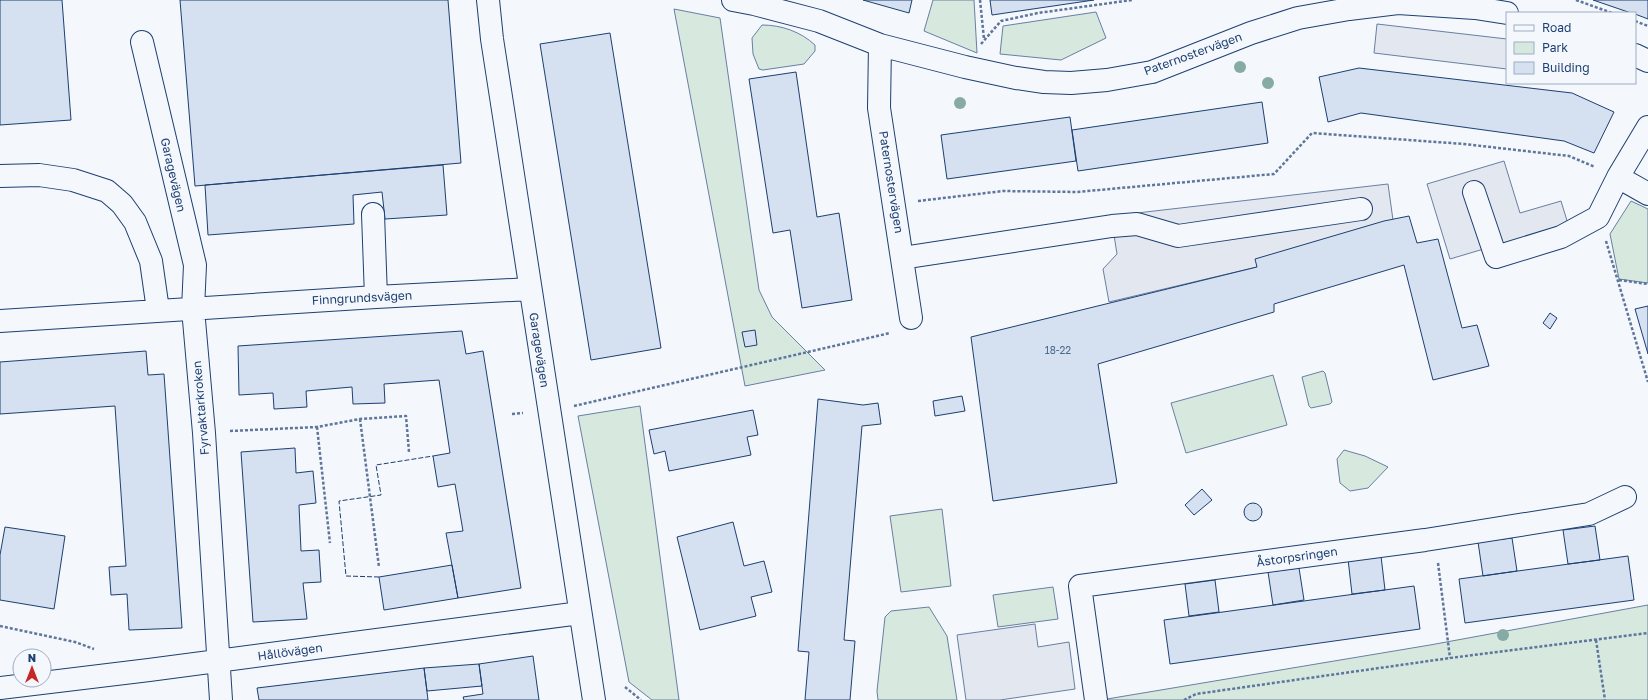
<svg xmlns="http://www.w3.org/2000/svg" width="1648" height="700" viewBox="0 0 1648 700" font-family="'Golos Text',sans-serif">
	<style>
		.green { fill: #d7e8df; stroke: #687fa3 }
		.parking { fill: #e3e8f0; stroke: #687fa3 }
		.building { fill: #d5e0f0; stroke: #1d3f73 }
		.lines { fill: none; stroke-linecap: round; stroke-linejoin: round }
		.minor-casing { stroke: #1d3f73; stroke-width: 24 }
		.path { stroke: #5e769c; stroke-width: 2.5; stroke-dasharray: 3 2; stroke-linecap: butt }
		.minor { stroke: #f4f7fb; stroke-width: 22 }
		.fence { stroke: #1d3f73; stroke-width: 1; stroke-dasharray: 5 2; stroke-linecap: butt }
		.tree { fill: #86aba6 }
		.labels { text-anchor: middle; stroke-width: 3; stroke-linejoin: round; paint-order: stroke }
		.number-label { font-size: 10px; fill: #4b6792 }
		.street-label { font-size: 12px; fill: #1d3f73; stroke: #f4f7fb }
	</style>
	<rect width="100%" height="100%" fill="#f4f7fb"/>
	<!-- green -->
	<path class="green" d="M933,0H974L977,53L924,31Z
		M674,9L720,18L759,290L772,317L825,370L745,386Z
		M1096,12L1106,38L1061,60L1000,54L1003,26Z
		M762,25C782,25 801,32 815,45V51L804,64L763,70L759,69L753,54L752,38Z
		M1631,201L1648,209V283L1619,279L1610,234Z
		M1323,371L1325,373L1332,402L1330,404L1311,408L1309,406L1302,377Z
		M1273,375L1287,425L1186,453L1171,403Z
		M640,406L679,700H652L629,682L578,416Z
		M1344,450L1365,456L1388,467L1368,488L1350,491L1340,483L1337,459Z
		M942,509L951,586L901,592L890,516Z
		M1053,587L1058,619L998,627L993,595Z
		M1648,605V700H1101L1430,645Z
		M929,607L947,636L957,700H878L877,691L885,617L891,611Z"/>
	<!-- parking -->
	<path class="parking" d="M1377,24L1507,39V69L1374,53Z
		M1504,161L1520,213L1561,201L1568,224L1450,259L1427,184Z
		M1388,184L1393,220L1257,267L1109,302L1103,269L1117,254L1111,216Z
		M1035,624L1038,647L1069,642L1075,689L1000,700H966L957,635Z"/>
	<!-- building -->
	<path class="building" d="M0,0H62L71,120L0,125Z
		M180,0H448L461,163L195,186Z
		M863,0H912L909,13Z
		M990,0H1094L992,15Z
		M1593,0H1648V19L1635,14V13H1631Z
		M610,33L661,348L591,360L540,44Z
		M1359,68L1572,93L1614,112L1594,153L1564,141L1361,113L1328,122L1319,77Z
		M796,72L817,217L839,213L852,300L802,308L790,230L773,233L749,79Z
		M1262,102L1268,143L1078,171L1072,130Z
		M1070,117L1076,161L947,179L941,135Z
		M443,165L447,215L385,219L382,192L353,195L354,224L208,235L205,185Z
		M1409,216L1417,243L1438,239L1462,328L1477,325L1489,366L1433,380L1404,265L1274,304V312L1098,364L1117,483L993,501L971,337L1257,267L1255,259L1384,221Z
		M1648,306V354L1635,309Z
		M1550,313L1557,318L1550,329L1543,323Z
		M755,330L757,345L745,347L742,332Z
		M462,331L466,354L483,351L521,588L458,598L446,533L463,531L455,484L438,487L433,456L450,453L439,380L384,384L385,403L353,404L352,387L306,391L307,407L274,409L273,393L239,395L238,346Z
		M146,351L148,375L164,374L182,628L129,630L127,594L111,595L109,567L126,566L115,406L0,414V362Z
		M962,396L965,411L935,416L933,401Z
		M818,399L863,405L878,403L881,424L862,426L844,640L855,641L850,700H805L809,652L798,651Z
		M753,410L758,435L747,437L751,455L669,471L665,451L654,454L649,430Z
		M295,448L296,473L313,471L316,503L299,505L301,551L319,550L321,582L303,583L307,619L253,622L241,452Z
		M1202,489L1212,500L1194,515L1185,505Z
		M1244 512a9 9 0 1 1 18 0a9 9 0 1 1-18 0Z
		M733,522L744,566L764,561L772,592L751,597L756,616L700,630L677,537Z
		M1595,526L1600,560L1568,564L1563,530Z
		M5,527L65,536L54,609L0,600V555Z
		M1512,538L1517,571L1483,576L1478,542Z
		M1381,556L1385,590L1352,594L1348,559Z
		M1628,556L1634,600L1465,623L1459,579Z
		M452,565L458,598L384,610L379,577Z
		M1299,568L1304,600L1273,605L1268,572Z
		M1215,580L1219,612L1189,616L1185,584Z
		M1414,586L1420,629L1170,664L1164,620Z
		M533,656L539,700H464L463,697L483,694L479,664Z
		M479,664L482,686L427,691L424,668Z
		M424,668L428,700H259L257,688Z"/>
	<g class="lines">
		<!-- minor casing -->
		<g class="minor-casing">
			<path id="minor" d="M488,0L492,39L508,142L594,700
				M733,0L754,4L819,21L880,45L965,67L1016,78L1044,82L1071,83L1107,80L1152,72L1251,33L1298,18L1349,9L1398,3L1475,8L1507,13
				M142,42L195,265L193,309L204,433L221,700
				M880,45L879,108L911,318
				M1635,55L1648,61
				M0,176L39,175L73,180L107,191L122,204L135,222L151,261L158,310
				M1618,177L1648,194
				M1474,192L1496,257L1561,237L1598,217L1618,177L1648,127
				M373,214L376,297
				M902,258L1112,226L1137,224L1178,236L1361,209
				M0,321L376,297L530,289
				M0,688L149,670L580,613
				M1096,700L1080,586L1425,540L1589,514L1625,497"/>
		</g>
		<!-- path -->
		<path class="path" d="M980,0L984,39
			M1576,0L1612,13
			M1635,21L1648,26
			M981,44L1001,21L1038,13L1132,0
			M918,201L1003,191L1077,192L1274,174L1312,133L1464,144L1569,156L1595,167
			M1606,241L1648,382
			M1619,280L1648,284
			M574,406L890,333
			M512,414L523,413
			M360,419L379,567
			M317,427L330,543
			M230,431L317,427L360,419L406,416L409,452
			M1438,563L1450,658
			M0,626L75,642L94,649
			M1596,640L1605,700
			M625,687L641,700
			M1184,700L1196,694L1450,658L1648,633"/>
		<!-- minor -->
		<use href="#minor" class="minor"/>
		<!-- fence -->
		<path class="fence" d="M379,577L346,576L339,501L381,495L376,465L433,456"/>
	</g>
	<!-- trees -->
	<g class="tree">
		<circle cx="1240" cy="67" r="6"/>
		<circle cx="1268" cy="83" r="6"/>
		<circle cx="960" cy="103" r="6"/>
		<circle cx="1503" cy="635" r="6"/>
	</g>
	<g class="labels">
		<!-- number labels -->
		<g class="number-label">
			<text x="1058" y="354">18-22</text>
		</g>
		<!-- street labels -->
		<g class="street-label">
			<text transform="translate(1193 54) rotate(-20)" y="4">Paternostervägen</text>
			<text transform="translate(173 175) rotate(77)" y="4">Garagevägen</text>
			<text transform="translate(891 182) rotate(81)" y="4">Paternostervägen</text>
			<text transform="translate(362 298) rotate(-3)" y="4">Finngrundsvägen</text>
			<text transform="translate(539 350) rotate(81)" y="4">Garagevägen</text>
			<text transform="translate(201 408) rotate(-95)" y="4">Fyrvaktarkroken</text>
			<text transform="translate(1297 557) rotate(-8)" y="4">Åstorpsringen</text>
			<text transform="translate(290 652) rotate(-8)" y="4">Hållövägen</text>
		</g>
	</g>
	<!-- legend -->
	<rect x="1506" y="12" width="130" height="72" fill="#f4f7fb" stroke="#9eadc5"/>
	<rect x="1514" y="25" width="20" height="6" fill="#f4f7fb" stroke="#9eadc5"/>
	<text x="1542" y="32" font-size="12" fill="#1d3f73">Road</text>
	<rect x="1514" y="42" width="20" height="12" fill="#d7e8df" stroke="#9eadc5"/>
	<text x="1542" y="52" font-size="12" fill="#1d3f73">Park</text>
	<rect x="1514" y="62" width="20" height="12" fill="#d5e0f0" stroke="#9eadc5"/>
	<text x="1542" y="72" font-size="12" fill="#1d3f73">Building</text>
	<!-- north arrow -->
	<g transform="translate(32 668)"><circle r="19" fill="#f4f7fb" stroke="#9eadc5"/>
	<path d="M0-3L7 15L0 10L-7 15Z" fill="#c62828"/>
	<text y="-6" font-size="11" font-weight="bold" text-anchor="middle" fill="#1d3f73">N</text>
	</g>
</svg>
